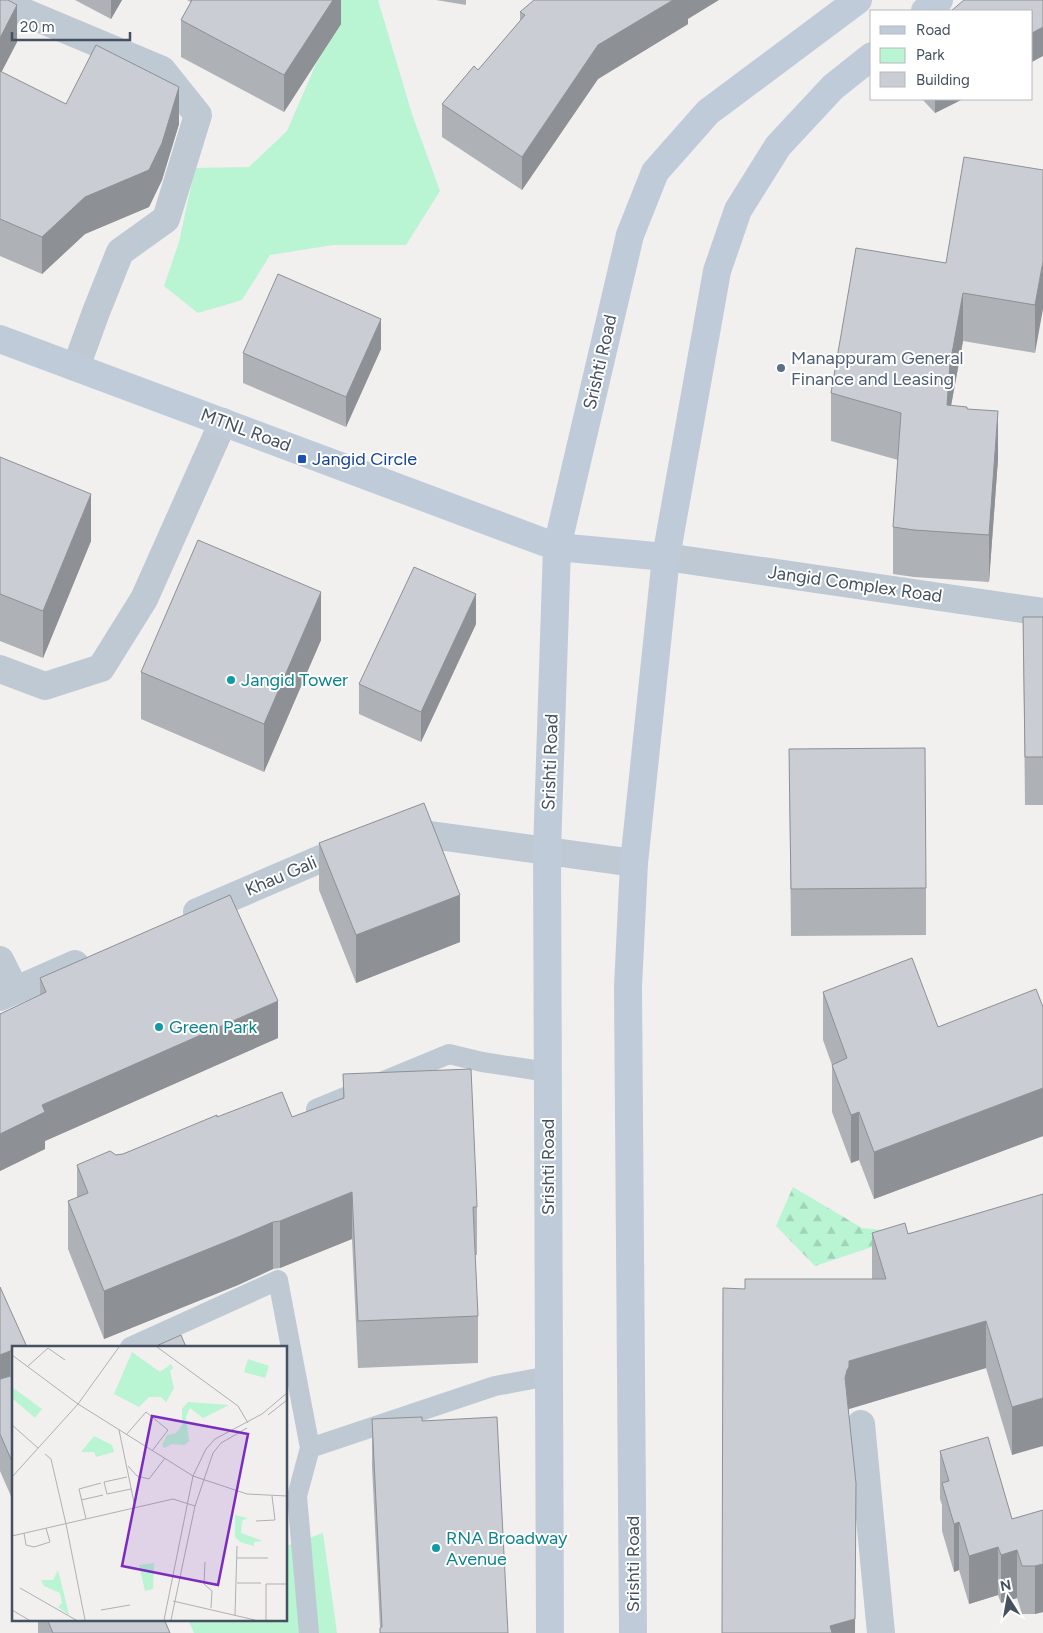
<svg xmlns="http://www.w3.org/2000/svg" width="1043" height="1633" viewBox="0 0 1043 1633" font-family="Figtree,sans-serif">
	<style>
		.green { fill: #b9f4d3 }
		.forest { fill: url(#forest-firs) }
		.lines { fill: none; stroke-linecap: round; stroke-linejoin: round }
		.lane { stroke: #bec9d3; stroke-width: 20 }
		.street { stroke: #bec9d3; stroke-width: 28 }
		.secondary { stroke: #c0cbda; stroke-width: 28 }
		.wall { fill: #aeb1b6 }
		.shaded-wall { fill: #8d9094 }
		.building { fill: #caced4; stroke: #8d9094 }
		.service-dot { fill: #5c6f8a; stroke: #fff; stroke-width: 2 }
		.transit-dot { fill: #1a4fb4; stroke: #fff; stroke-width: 2 }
		.culture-dot { fill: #0f9aa8; stroke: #fff; stroke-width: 2 }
		.labels { text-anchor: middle; stroke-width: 4; stroke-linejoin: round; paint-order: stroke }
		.service-label { font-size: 18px; fill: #4e5e75; stroke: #fff; text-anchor: start }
		.street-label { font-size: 18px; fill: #45515f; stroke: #fff }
		.transit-label { font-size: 18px; fill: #164399; stroke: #fff; text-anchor: start }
		.culture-label { font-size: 18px; fill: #0d838f; stroke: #fff; text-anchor: start }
		.inset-road { fill: none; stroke: #adb0b5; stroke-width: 1 }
		.view { fill: #7b2cbf; fill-opacity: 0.15; stroke: #7b2cbf; stroke-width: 2.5 }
		.inset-edge { fill: none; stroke: #45515f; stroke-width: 2.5 }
	</style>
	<defs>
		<pattern id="forest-firs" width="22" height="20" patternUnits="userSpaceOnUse" patternTransform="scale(1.25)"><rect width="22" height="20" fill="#b9f4d3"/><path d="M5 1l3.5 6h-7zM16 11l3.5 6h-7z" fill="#a0d3b8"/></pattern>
	</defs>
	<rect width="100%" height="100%" fill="#f2efef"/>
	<!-- green -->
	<path class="green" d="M339,0H378L412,114L440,191L406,245H333L270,255L242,300L198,313L164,286L179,242L195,168L249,167L287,131L316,64L335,32Z
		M323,1533L337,1633H194L188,1619H286V1546Z"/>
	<!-- forest -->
	<path class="forest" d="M793,1187L862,1228L914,1233L815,1266L776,1226Z"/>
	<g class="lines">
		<!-- lane -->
		<path class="lane" d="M316,1109L449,1054L482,1062L548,1072
			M130,1347L278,1280L310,1448L495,1386L549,1376
			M309,1633L297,1496L310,1448"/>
		<!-- street -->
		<path class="street" d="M0,2L162,70L198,115L166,219L120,252L96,312L76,367
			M666,557L1043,612
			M0,669L45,686L101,668L144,599L223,422
			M401,831L634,863
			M197,912L353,845
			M0,960L15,990
			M0,997L75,964
			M861,1424L881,1633"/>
		<!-- secondary -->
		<path class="secondary" d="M925,11L939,0
			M0,339L557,547L666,557
			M550,1633L547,851L557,547L630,235L655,172L708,112L858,0
			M633,1633L628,987L634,863L666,557L717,271L738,210L778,146L833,87L872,56"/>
	</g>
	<!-- wall -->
	<path class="wall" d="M0,0L17,42L1,72L66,104L179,124L162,180L149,207L85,234L42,274L0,256Z
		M75,0H122L111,19Z
		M187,0H341V24L284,112L181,57V20L191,2Z
		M436,0H466V5Z
		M520,12L688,19V24L598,79L522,190L442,137V104L478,70L520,21Z
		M922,99H963L935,113Z
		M1043,170L1035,353L963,341L951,406L967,409L998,459L989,582L914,577L893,574V527L898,460L831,441V393L946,263Z
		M381,349L346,427L243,383V353Z
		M0,457L91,541L43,658L0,641Z
		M1023,617H1043V805H1025Z
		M476,624L421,742L359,714V684Z
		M321,640L264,772L141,719V672Z
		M789,749L926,888V935L791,936Z
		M319,843L460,942L356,983L319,890Z
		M40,978L278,1038L45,1141V1149L0,1171V1014L40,995Z
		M823,992L938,1027L1043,1007V1136L874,1199L859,1160L851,1163L832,1112V1065L823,1040Z
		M343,1074L477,1207V1255H475L478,1316V1363L358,1368L352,1239L280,1268L273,1269L238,1285L104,1339L68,1249V1201L77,1198V1165L116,1155L123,1154L217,1117H292L343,1098Z
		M1043,1194L1012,1455L986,1368L849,1409L745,1289L872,1279V1233L908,1234Z
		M0,1287L14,1347V1503L0,1471Z
		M372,1419L422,1421L508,1633L380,1627L372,1467Z
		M940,1451L1012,1519L1043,1510V1612L1035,1614H1022L1017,1598L1001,1603L998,1595L969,1604L959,1570L954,1572L942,1531V1505L940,1499Z
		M38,1619H164L170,1633H38Z"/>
	<!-- shaded-wall -->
	<path class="shaded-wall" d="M111,0H122L111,19Z
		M333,0H341V24L284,112V75Z
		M673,0H719L688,19V24L598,79L522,190V157L598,45Z
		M17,5V42L0,75V38Z
		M1043,27V56L1032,62V33Z
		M179,87V124L162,180L149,207L85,234L42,274V237Z
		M935,99H963L935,113Z
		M1043,261V309L1035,353V305Z
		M963,293V341L950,411L947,405L950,364Z
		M381,319V349L346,427V397Z
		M998,411V459L989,582V535Z
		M91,494V541L43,658V611Z
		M321,592V640L264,772V724Z
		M476,594V624L421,742V712Z
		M460,895V942L356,983V935Z
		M278,1001V1038L45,1141V1149L0,1171V1134L42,1105Z
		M1043,1088V1136L874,1199V1152Z
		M859,1112V1160L851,1163V1115Z
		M352,1192V1239L280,1268V1221Z
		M273,1222V1269L238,1285L104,1339V1291Z
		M986,1321V1368L849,1409V1414L845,1378L849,1361Z
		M10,1351V1388L0,1392V1355Z
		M1043,1398V1446L1012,1455V1407Z
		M856,1483L855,1633H830V1626Z
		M959,1522V1570L954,1572V1524Z
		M998,1547V1595L969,1604V1556Z
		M1017,1550V1598L1001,1603V1555Z
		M1043,1564V1612L1035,1614V1566Z"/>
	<!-- building -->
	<path class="building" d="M0,0H8L17,5L0,38Z
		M192,0H333L284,75L181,20Z
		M534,0H673L598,45L522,157L442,104L474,66L478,70L525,15L520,12Z
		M964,0H1043V27L1032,33V11H951Z
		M96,45L179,87L162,143L149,170L85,197L42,237L0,219V71L66,104Z
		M964,157L1043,170V261L1035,305L963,293L950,364L947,405L967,407V409L998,411L989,535L914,530L893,527L901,413L831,393L856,248L946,263Z
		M278,274L381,319L346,397L243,353Z
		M0,457L91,494L43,611L0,594Z
		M198,540L321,592L264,724L141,672Z
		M414,567L476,594L421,712L359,684Z
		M1023,617H1043V757H1025Z
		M925,748L926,888L791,889L789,749Z
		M424,803L460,895L356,935L319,843Z
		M230,895L278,1001L42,1105L45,1112L0,1134V1014L46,992L40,978Z
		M912,958L938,1027L1036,989L1043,1007V1088L874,1152L859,1112L851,1115L832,1065L847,1058L823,992Z
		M471,1069L476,1181L477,1207H473L478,1316L358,1321L352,1192L280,1221L273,1222L238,1237L104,1291L68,1201L88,1193L77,1165L110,1151L116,1155L123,1154L217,1115V1117L282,1092L292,1117L344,1098L343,1074Z
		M1043,1194V1398L1012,1407L986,1321L849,1361V1367L847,1370L845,1378L856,1483L855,1619L830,1626L832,1633H722L723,1288L745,1289V1279H886L872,1233L905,1223L908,1234Z
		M0,1287L27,1347H14V1350L10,1351L0,1355Z
		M181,1335L186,1347H154Z
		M14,1375V1466L0,1434V1379Z
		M422,1417V1421L497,1417L508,1633H380V1628L382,1627L372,1419Z
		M988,1437L1012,1519L1043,1510V1564L1035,1566H1022L1017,1550L1001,1555L998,1547L969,1556L959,1522L954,1524L942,1483L949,1481L940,1451Z
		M47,1619H164L170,1633H53Z"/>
	<!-- markers -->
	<circle class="service-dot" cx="781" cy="368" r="5"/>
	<rect class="transit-dot" x="297" y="454" width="10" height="10" rx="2.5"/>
	<g class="culture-dot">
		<circle cx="231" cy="680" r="5"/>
		<circle cx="159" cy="1027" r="5"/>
		<circle cx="436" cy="1548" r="5"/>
	</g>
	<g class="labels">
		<!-- service labels -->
		<g class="service-label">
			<text x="791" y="364">Manappuram General<tspan x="791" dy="21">Finance and Leasing</tspan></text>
		</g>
		<!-- street labels -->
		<g class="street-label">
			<text transform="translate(600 362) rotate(-77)" y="6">Srishti Road</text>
			<text transform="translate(246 430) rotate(20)" y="6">MTNL Road</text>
			<text transform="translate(855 584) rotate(8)" y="6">Jangid Complex Road</text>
			<text transform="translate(550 762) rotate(-88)" y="6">Srishti Road</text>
			<text transform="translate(281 876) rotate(-23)" y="6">Khau Gali</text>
			<text transform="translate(548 1167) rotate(-90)" y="6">Srishti Road</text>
			<text transform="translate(633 1564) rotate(-90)" y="6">Srishti Road</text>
		</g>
		<!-- transit labels -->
		<g class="transit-label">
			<text x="312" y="465">Jangid Circle</text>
		</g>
		<!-- culture labels -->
		<g class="culture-label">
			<text x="241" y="686">Jangid Tower</text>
			<text x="169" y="1033">Green Park</text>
			<text x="446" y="1544">RNA Broadway<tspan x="446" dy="21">Avenue</tspan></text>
		</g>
	</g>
	<!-- overview -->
	<g transform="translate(12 1346)">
		<rect width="275" height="275" fill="#f2efef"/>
		<path d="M120,6L148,26L159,18L161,22L158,25L162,42L154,56L149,51H137L127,61L102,48ZM176,56L217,59L191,72L178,62L174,71L177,95L173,99L160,98L152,102L150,99L155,89L164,87L170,79V63ZM142,217L141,243L133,245L127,219Z" fill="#b9f4d3"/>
		<path d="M223,169L235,172L230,175L229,187L251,195L242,196V200L228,196L223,191ZM46,224L50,240L57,269L46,261L50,257L48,247L32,240L29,234H41Z" fill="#b9f4d3"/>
		<path d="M236,13L257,20L253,32L232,26ZM0,41L30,63L23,72L0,52ZM82,90L100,99L102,106L84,111L82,106H69Z" fill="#b9f4d3"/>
		<path class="inset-road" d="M145,1L226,60L236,77M0,9L66,58L181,130L235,148L275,150M15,21L36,2L53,14M256,69L275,54M0,79L26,102M107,84L123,161M114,89L134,66L156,84L140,105M33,108L39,113L54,178L73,274M116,120L125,130L137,133L153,112M0,131L66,58L107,1M115,131L92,136L95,148L119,143M69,154L91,149M74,173L67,143L89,137M244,175L263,174L260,150M12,187L14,199L22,201L38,196L34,182M0,190L161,153L183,160M225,212H256M193,216L192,238L200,245L199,262M225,237H249M8,242L64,274M161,255L243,274M0,264L17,274M89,264L118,259M223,269L225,200M152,274L181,130L194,103L203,93L250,68L275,47M159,274L183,160L201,107L209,97L235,82M254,274V238H275"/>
		<path class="view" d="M140,70L236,88L206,239L110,220Z"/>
		<rect width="275" height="275" class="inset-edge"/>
	</g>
	<!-- legend -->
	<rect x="870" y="10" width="162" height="90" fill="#ffffff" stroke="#b5b9bf"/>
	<rect x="880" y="26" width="25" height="8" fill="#c0cbda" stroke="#b5b9bf"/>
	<text x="916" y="35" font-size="15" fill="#45515f">Road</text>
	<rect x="880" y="48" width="25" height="15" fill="#b9f4d3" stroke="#b5b9bf"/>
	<text x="916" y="60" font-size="15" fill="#45515f">Park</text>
	<rect x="880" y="72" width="25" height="15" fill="#caced4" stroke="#b5b9bf"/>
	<text x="916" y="85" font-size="15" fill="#45515f">Building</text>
	<!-- north arrow -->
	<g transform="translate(1008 1598) rotate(349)" stroke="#ffffff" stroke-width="4" paint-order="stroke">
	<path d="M0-4L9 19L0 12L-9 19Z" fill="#45515f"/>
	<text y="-8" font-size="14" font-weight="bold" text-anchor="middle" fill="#45515f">N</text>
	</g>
	<!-- scale -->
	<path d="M12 32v8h118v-8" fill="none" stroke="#45515f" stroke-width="2.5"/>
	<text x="20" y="32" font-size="15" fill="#45515f" stroke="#ffffff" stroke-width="4" paint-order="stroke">20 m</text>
</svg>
